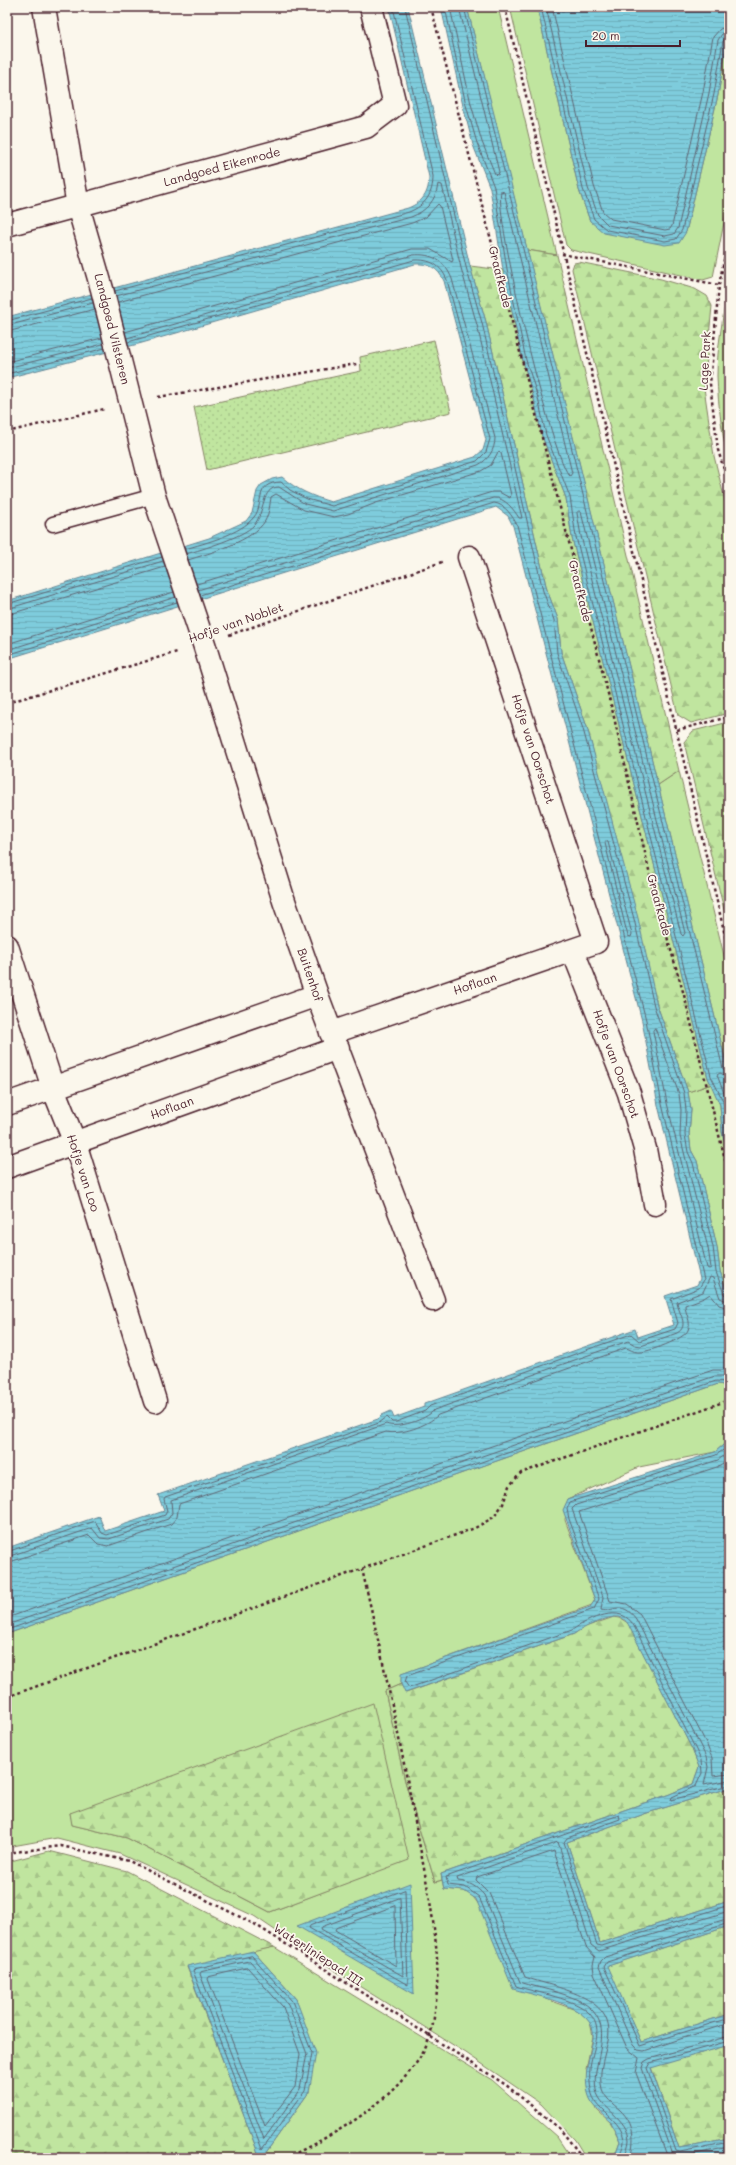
<svg xmlns="http://www.w3.org/2000/svg" width="736" height="2165" viewBox="0 0 736 2165" font-family="Mali,sans-serif">
	<style>
		.grass { fill: #c0e59f; stroke: #858265; fill-rule: evenodd }
		.forest { fill: url(#forest-firs); stroke: #858265 }
		.park { fill: url(#park-dots); stroke: #858265 }
		.water { fill: url(#water-rules); stroke: #698795 }
		.lines { fill: none; stroke-linecap: round; stroke-linejoin: round }
		.shore { stroke: #5f6472; stroke-width: 1 }
		.lane-casing { stroke: #4a1f2b; stroke-width: 17 }
		.street-casing { stroke: #4a1f2b; stroke-width: 25 }
		.path { stroke: #4a1f2b; stroke-width: 2.5; stroke-dasharray: 3 3; stroke-linecap: butt }
		.lane { stroke: #fbf7ec; stroke-width: 14 }
		.street { stroke: #fbf7ec; stroke-width: 22 }
		.labels { text-anchor: middle; stroke-width: 3.5; stroke-linejoin: round; paint-order: stroke }
		.street-label { font-size: 12px; fill: #4a1f2b; stroke: #fbf7ec }
	</style>
	<defs>
		<pattern id="forest-firs" width="22" height="20" patternUnits="userSpaceOnUse"><rect width="22" height="20" fill="#c0e59f"/><path d="M5 1l3.5 6h-7zM16 11l3.5 6h-7z" fill="#a6c489"/></pattern>
		<pattern id="park-dots" width="8" height="8" patternUnits="userSpaceOnUse"><rect width="8" height="8" fill="#c0e59f"/><path d="M2 2h.1M6 6h.1" fill="none" stroke="#a6c489" stroke-width="1.8" stroke-linecap="round"/></pattern>
		<pattern id="water-rules" width="6" height="5" patternUnits="userSpaceOnUse"><rect width="6" height="5" fill="#7eccdc"/><path d="M0 2.5h6" fill="none" stroke="#6eafbd"/></pattern>
	</defs>
	<rect width="100%" height="100%" fill="#fbf7ec"/>
	<filter id="ink" filterUnits="userSpaceOnUse"><feTurbulence type="fractalNoise" baseFrequency=".025" numOctaves="2"/><feDisplacementMap in="SourceGraphic" scale="8" xChannelSelector="R" yChannelSelector="G"/><feConvolveMatrix kernelMatrix="1 2 1 2 8 2 1 2 1" color-interpolation-filters="sRGB"/></filter>
	<g filter="url(#ink)">
		<!-- grass -->
		<path class="grass" d="M467,7H498L557,255L527,250Z
			M510,7H537L579,190L590,221L686,232L718,95L729,31V198L713,277L703,280L571,250L566,245Z
			M728,288H729V467C723,438 718,407 717,376C717,347 723,317 728,288Z
			M679,771L729,976V1075L658,785Z
			M712,1084L720,1105L722,1132L729,1160V1298L720,1271L717,1247L697,1161L691,1150L689,1134L691,1110L688,1092Z
			M718,1384L729,1386V1440L715,1452L639,1467L568,1499L565,1520L595,1600L592,1605L402,1674L401,1684L385,1691L405,1781L435,1882L442,1880L444,1889L464,1891L471,1894L551,2001L576,2010L586,2016L590,2022L593,2036L586,2069L597,2110L611,2123L620,2141L614,2158H586L575,2140L541,2104L466,2053L343,1976L254,1916L120,1854L57,1838L7,1847V1634L488,1464ZM70,1813L409,1859L270,1912L127,1838L73,1825Z
			M274,1947L492,2080L557,2137L571,2158H496L491,2156L475,2158H262L309,2092L296,1999L253,1951Z"/>
		<!-- forest -->
		<path class="forest" d="M527,250L557,255L679,771L658,785Z
			M579,262L661,279L695,289L707,296L712,306L704,388L714,456L729,517V608L726,614L729,623V713L691,723L678,715L572,269L574,263Z
			M470,266L503,270L523,361L534,399L542,436L566,498L572,538L708,1078L712,1084L688,1092L657,1005L587,727L561,652L558,619L547,590L486,322Z
			M729,722V931L684,742L693,731Z
			M614,1617L620,1618L628,1623L692,1749L699,1767L693,1784L670,1794L441,1874L442,1880L435,1882L405,1781L385,1691L401,1684L406,1693L574,1634L582,1628Z
			M373,1703L409,1860L270,1912L127,1838L72,1825L70,1813Z
			M729,1788V1901L600,1943L567,1842L647,1813Z
			M49,1851L127,1871L274,1947L187,1967L260,2158H7V1862Z
			M729,1926V2014L641,2042L607,1966Z
			M729,2045V2138L679,2148L651,2067Z"/>
		<!-- park -->
		<path class="park" d="M434,340L451,412L207,470L194,407L361,371L360,357Z"/>
		<!-- water -->
		<path class="water" d="M389,7H408L470,266L486,322L547,590L558,619L561,652L587,727L638,918L657,1005L688,1092L691,1110L689,1134L691,1150L697,1161L717,1247L720,1271L729,1298V1386L718,1384L488,1464L7,1634V1548L99,1516L105,1531L164,1511L158,1495L378,1419L382,1415L391,1411L394,1418L424,1407V1404L635,1329L638,1337L674,1325L665,1296L697,1285L700,1279L658,1105L642,1021L513,526L508,516L496,507L7,659V601L209,538L246,521L252,513L257,491L261,485L272,479L282,477C297,490 312,496 331,502L475,457L483,450L486,440L444,281C438,268 429,263 415,264L142,343L7,378V317L408,208C423,202 429,193 429,177Z
			M441,7H467L497,126L729,1075V1160L722,1132L720,1105L708,1078L572,538L566,498L542,436L534,399L523,361L503,270L490,188L473,145L463,106Z
			M537,7H729V31L718,95L686,232L679,243L665,245L604,233L590,221L579,190Z
			M729,1440V1788L647,1813L567,1842L600,1943L729,1901V1926L608,1966L641,2042L729,2014V2045L651,2068L679,2148L729,2138V2157L614,2158L620,2141C617,2135 615,2129 612,2124C604,2113 591,2107 588,2093C583,2073 590,2057 593,2038C598,2006 536,1996 513,1989L476,1899L464,1891L444,1889L441,1874L670,1794L693,1784L699,1767L692,1749L630,1628C628,1623 625,1619 619,1617C609,1615 582,1628 574,1634L405,1693L401,1684V1674L590,1607L595,1600L563,1510L568,1499L715,1452Z
			M410,1883L414,1994L297,1926Z
			M253,1951L296,1999L316,2053L309,2092L262,2158H260L187,1966Z"/>
		<g class="lines">
			<!-- shore -->
			<path class="shore" d="M405,7L466,267L482,323L543,591L554,620L557,653L583,729L634,919L654,1006L684,1093L686,1110L685,1135L688,1152L693,1163L713,1247L716,1272L724,1294L729,1297
				M445,7L466,105L477,143L494,187L507,269L526,360L538,398L546,435L570,497L576,537L711,1076L724,1103L729,1143
				M450,7L471,104L482,142L495,174L498,175L499,172L459,7
				M464,7L706,999L723,1069L729,1072
				M541,7L583,189L594,219L607,230L665,241L676,239L682,230L714,94L723,41L729,37
				M546,7L588,188L598,215L608,225L665,236L674,234L678,228L709,93L718,40L722,34L729,32
				M552,7L594,186L603,212L611,219L665,230L670,229L672,226L703,92L713,37L720,29L729,26
				M501,191L504,192L572,473L570,476C554,466 493,213 501,191Z
				M115,291L409,212C426,205 433,194 433,176L393,7
				M116,296L411,217C426,211 436,201 438,184L442,185L461,268L477,325L522,518H519C514,510 505,497 493,498L198,590
				M118,302L412,223L426,217L438,204L440,206L453,260L452,262L430,249H412L125,332
				M7,321L92,298
				M7,326L93,303
				M7,332L95,309
				M127,338L413,255C432,253 445,261 452,279L495,438C495,450 488,460 478,465L333,511L305,504L279,487C261,487 265,513 254,525C243,537 203,549 186,554
				M128,342L414,260C430,259 441,265 447,280L490,439L486,452L477,461L332,506L307,499L290,490L281,482C253,483 265,504 254,517C241,534 205,543 185,549
				M7,362L102,338
				M7,368L103,344
				M7,374L105,348
				M579,511L581,512L685,933L683,936L681,934L581,536L577,513Z
				M188,560C210,553 253,541 265,521C269,514 270,504 271,497L276,494L304,510L334,517L348,514L376,503L481,471L491,465L498,452L501,453L511,495L510,498L499,492H492L197,584
				M7,604L162,557
				M7,609L163,561
				M7,615L165,567
				M7,644L174,592
				M7,650L176,597
				M7,655L177,602
				M606,841L608,842L632,934L631,937L628,936L625,925L605,843Z
				M655,1028L679,1094L681,1110L680,1136L708,1248L711,1268L709,1269L707,1268L667,1103L653,1031Z
				M729,1077L720,1073L717,1075L729,1106
				M729,1446L716,1455L570,1502L567,1509L569,1519L599,1599L594,1609L407,1676L405,1682L409,1688L572,1630C589,1619 621,1602 634,1626L701,1760L702,1773L696,1786L672,1797L671,1800L729,1785
				M729,1452L718,1460L576,1505L572,1509L603,1597L601,1610C613,1613 621,1599 636,1619L706,1757L708,1767L704,1785L729,1780
				M729,1460L720,1466L579,1512L610,1601L627,1604L640,1614L706,1743L712,1758L713,1776L729,1774
				M7,1552L95,1521L102,1533L107,1535L165,1515L167,1511L164,1499L165,1497L379,1423L387,1417L392,1422H396L425,1411L430,1406L631,1334L639,1341L675,1329L678,1323L671,1299L699,1288L704,1280L662,1104L646,1020L517,525C513,517 505,504 494,503L200,595
				M7,1557L92,1528L100,1538L109,1539L168,1519L172,1513L171,1500L386,1424C397,1429 426,1420 434,1410L628,1341L635,1345L641,1346L677,1333C690,1326 678,1312 677,1302L703,1292L710,1277L713,1278L720,1298L729,1302
				M7,1563L89,1535L98,1544L108,1546L171,1524L177,1517L179,1504L386,1432C401,1435 427,1426 438,1415L626,1348C630,1349 633,1352 638,1352C647,1353 685,1339 688,1330C692,1321 685,1314 685,1305L704,1298L710,1294L719,1305L729,1308
				M7,1618L483,1449L713,1370H729
				M7,1625L485,1455L715,1376H729
				M7,1630L487,1460L716,1381L729,1382
				M405,1890L408,1985L309,1928L310,1926Z
				M400,1898L403,1976L321,1929L322,1927Z
				M395,1906L396,1966L335,1930L336,1928Z
				M729,1918L605,1957L601,1961L599,1967L633,2045L638,2050L644,2051L729,2023
				M729,1923L607,1962L604,1967L640,2046L729,2018
				M252,1956L292,2001L312,2053L305,2091L262,2149L193,1971L195,1969Z
				M250,1961L288,2004L307,2054L300,2089L264,2139L200,1974L201,1972Z
				M248,1968L283,2007L300,2054L295,2087L265,2126L208,1979L209,1977Z
				M729,2036L649,2059L644,2062L642,2068L673,2155L681,2157L729,2147
				M729,2041L650,2063L647,2068L676,2151L680,2152L729,2142
				M618,2158C620,2153 624,2146 624,2141C623,2119 594,2111 591,2090C590,2084 589,2076 590,2069C591,2050 605,2031 590,2014C576,1998 536,1993 516,1986L479,1897L465,1887L448,1885L446,1877L619,1815L620,1819L567,1838L564,1842L597,1945L602,1946L729,1905
				M624,2158C625,2153 629,2146 629,2140C628,2118 601,2110 596,2090C591,2064 613,2034 593,2011C579,1994 540,1989 520,1982L484,1895C476,1886 469,1882 458,1881L457,1878L558,1842L591,1945L599,1951L729,1911
				M630,2158C635,2140 635,2124 620,2110C613,2104 605,2098 602,2089C598,2074 604,2056 608,2041C617,1995 554,1988 525,1977L489,1893L476,1880L477,1877L554,1851L586,1947L595,1957L593,1965L594,1973L627,2048L639,2058L636,2073L668,2158"/>
			<!-- lane casing -->
			<g class="lane-casing">
				<path id="lane" d="M53,524L154,496"/>
			</g>
			<!-- street casing -->
			<g class="street-casing">
				<path id="street" d="M44,7L78,206L102,289L154,496L204,644L284,901L317,995L433,1300
					M7,225L366,127L395,105L371,7
					M7,946L53,1088L75,1143L155,1401
					M573,951L629,1093L645,1149L655,1204
					M331,1033L596,942L469,557
					M7,1104L317,995
					M7,1167L338,1048"/>
			</g>
			<!-- path -->
			<path class="path" d="M431,7L613,713L654,892L684,995L729,1175
				M505,7L729,952
				M729,235L719,285L710,384L718,450L729,486
				M562,254L719,285
				M158,397L357,364
				M7,432L104,409
				M229,635L442,562
				M7,703L177,652
				M677,730L729,717
				M7,1697L475,1528L494,1517L503,1504L509,1486L521,1473L729,1400
				M7,1853L61,1846L129,1861L256,1925L506,2085L560,2129L583,2158
				M286,2158C336,2134 390,2104 421,2056C438,2030 439,1975 436,1945C432,1907 424,1869 417,1832C401,1744 382,1656 362,1569"/>
			<!-- lane -->
			<use href="#lane" class="lane"/>
			<!-- street -->
			<use href="#street" class="street"/>
		</g>
	</g>
	<g class="labels">
		<!-- street labels -->
		<g class="street-label">
			<text transform="translate(222 167) rotate(-15)" y="4">Landgoed Eikenrode</text>
			<text transform="translate(500 277) rotate(76)" y="4">Graafkade</text>
			<text transform="translate(112 329) rotate(76)" y="4">Landgoed Vilsteren</text>
			<text transform="translate(705 361) rotate(-87)" y="4">Lage Park</text>
			<text transform="translate(580 591) rotate(76)" y="4">Graafkade</text>
			<text transform="translate(236 623) rotate(-19)" y="4">Hofje van Noblet</text>
			<text transform="translate(533 749) rotate(72)" y="4">Hofje van Oorschot</text>
			<text transform="translate(659 905) rotate(75)" y="4">Graafkade</text>
			<text transform="translate(310 975) rotate(71)" y="4">Buitenhof</text>
			<text transform="translate(475 984) rotate(-19)" y="4">Hoflaan</text>
			<text transform="translate(616 1064) rotate(70)" y="4">Hofje van Oorschot</text>
			<text transform="translate(172 1108) rotate(-20)" y="4">Hoflaan</text>
			<text transform="translate(83 1173) rotate(72)" y="4">Hofje van Loo</text>
			<text transform="translate(318 1955) rotate(33)" y="4">Waterliniepad III</text>
		</g>
	</g>
	<!-- margin -->
	<rect width="736" height="2165" fill="none" stroke="#fbf7ec" stroke-width="24"/>
	<rect x="12" y="12" width="712" height="2141" fill="none" stroke="#4a1f2b" stroke-width="1.5" filter="url(#ink)"/>
	<!-- scale -->
	<path d="M586 40v6h94v-6" fill="none" stroke="#4a1f2b" stroke-width="2"/>
	<text x="592" y="40" font-size="12" fill="#4a1f2b" stroke="#fbf7ec" stroke-width="3" paint-order="stroke">20 m</text>
</svg>
